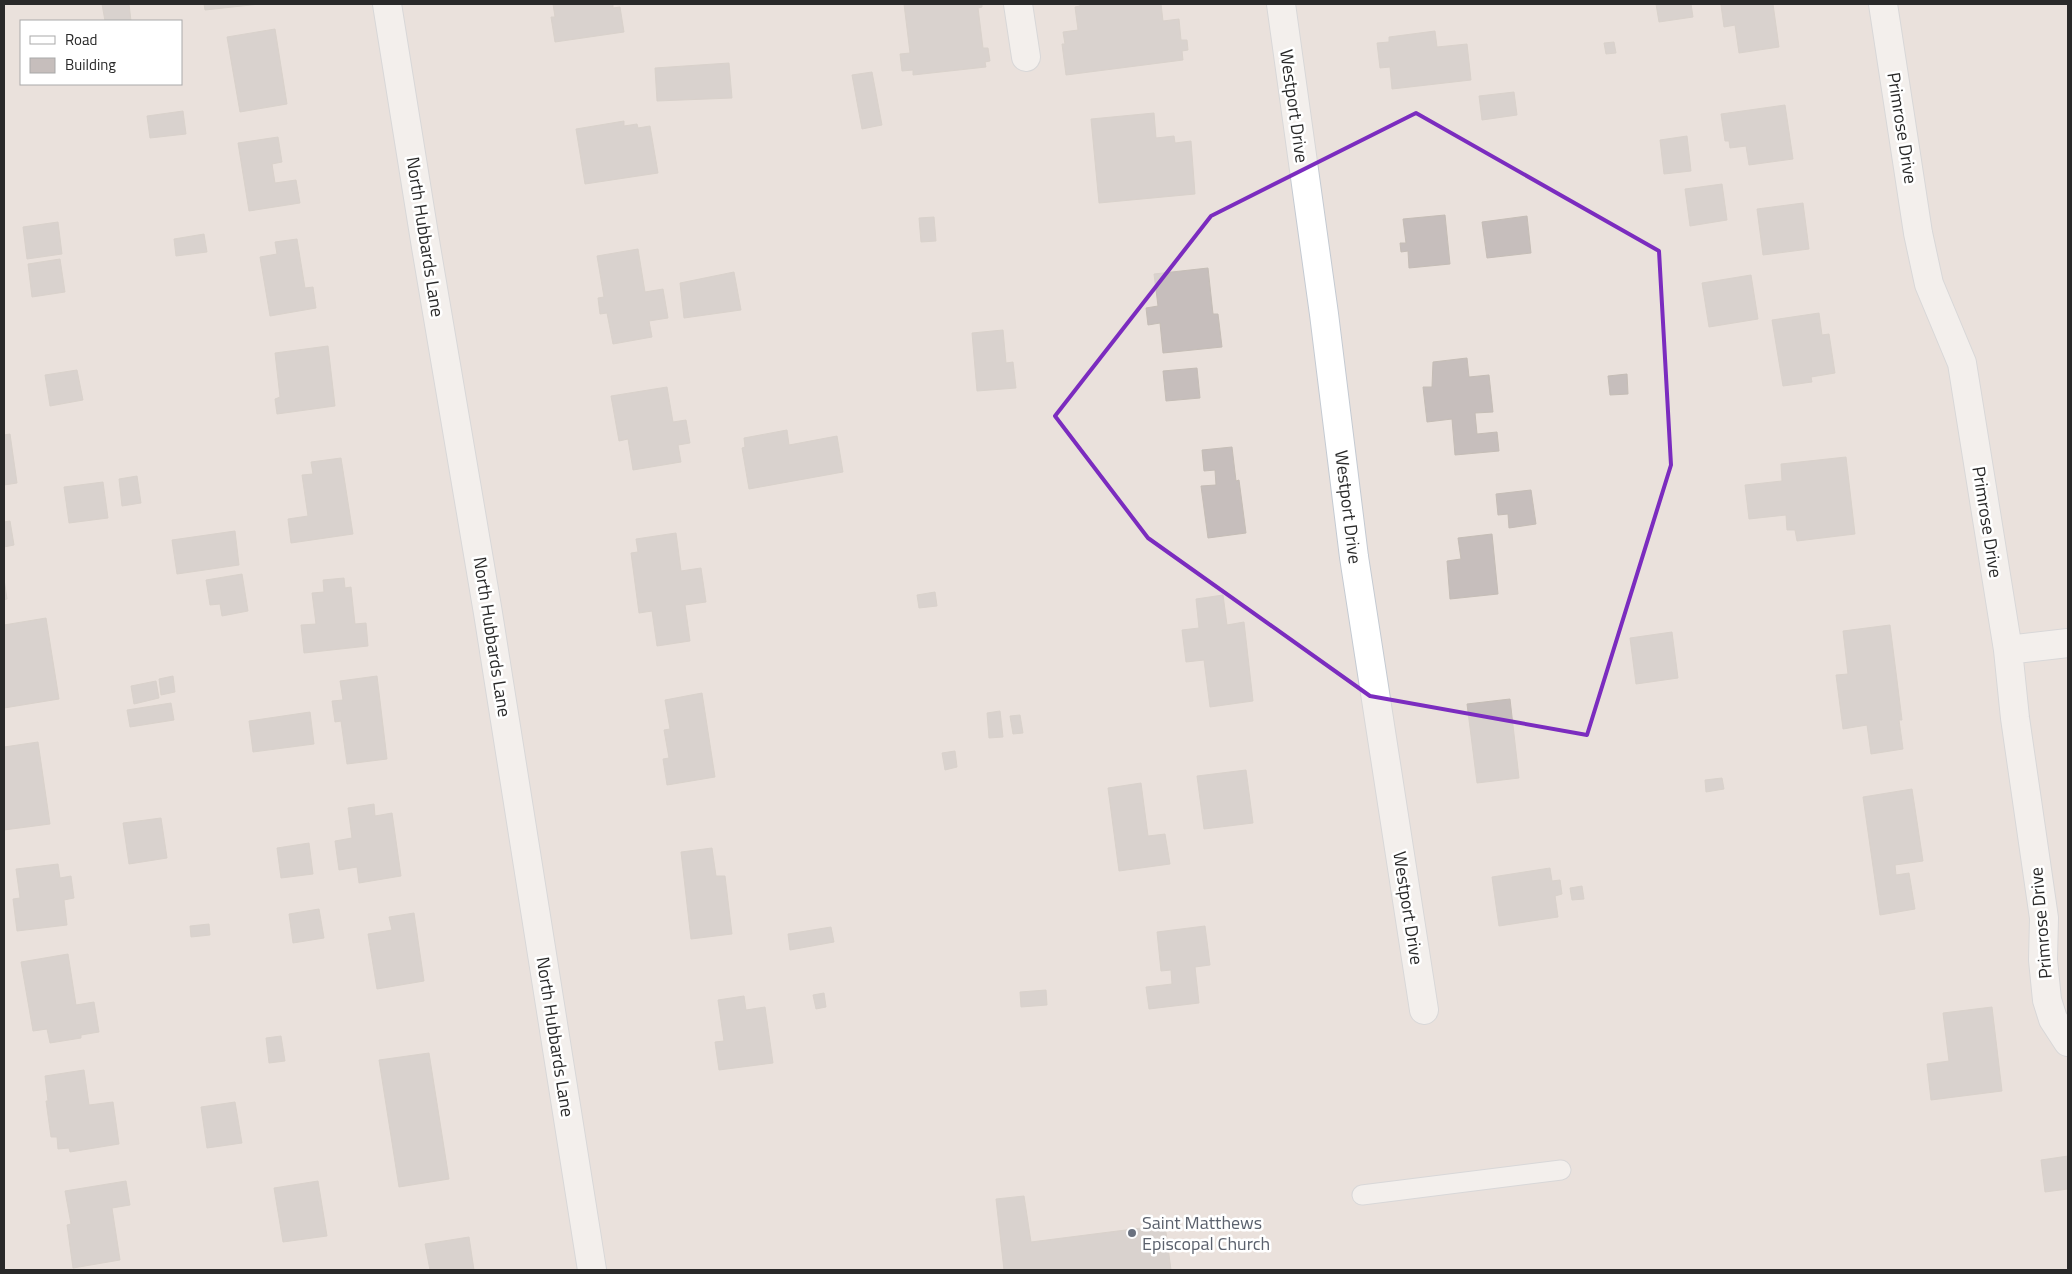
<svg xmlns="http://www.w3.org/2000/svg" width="2072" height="1274" viewBox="0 0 2072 1274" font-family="'Titillium Web',sans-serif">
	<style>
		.building { fill: #c6bebc; stroke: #c5bdb6 }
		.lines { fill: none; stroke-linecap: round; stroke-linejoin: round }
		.lane-casing { stroke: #c4cad2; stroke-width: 21 }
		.street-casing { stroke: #c4cad2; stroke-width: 30 }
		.lane { stroke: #fff; stroke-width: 19 }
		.street { stroke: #fff; stroke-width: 28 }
		.marked { fill: none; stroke: #7b2cbf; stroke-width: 4; stroke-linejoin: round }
		.worship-dot { fill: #6b7280; stroke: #fff; stroke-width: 2 }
		.labels { text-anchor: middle; stroke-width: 5; stroke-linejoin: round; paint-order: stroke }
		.street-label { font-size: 18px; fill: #292929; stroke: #fff }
		.worship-label { font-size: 18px; fill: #5b616d; stroke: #fff; text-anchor: start }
	</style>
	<rect width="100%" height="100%" fill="#eae1dc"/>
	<!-- building -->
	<path class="building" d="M102,4H129L131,21H105Z
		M204,4H260L205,10Z
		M553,4H613V8L620,7L624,32L555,42L551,17H555Z
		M904,4H982V7L978,8L983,48H988L990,61L985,62L986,67L913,75V70L902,71L900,54L910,53Z
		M1080,4H1161L1163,21L1179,19L1181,40H1187L1188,50L1182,51L1183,60L1066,75L1062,44H1065L1063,32L1078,30L1075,7L1080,6Z
		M1656,4H1691L1693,17L1659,22Z
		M1725,4H1773L1779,47L1739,53L1735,25L1724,27L1721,5Z
		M275,29L287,104L240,112L227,37Z
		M1435,31L1437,47L1467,44L1471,80L1392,89L1390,67L1380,68L1377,43L1389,42V37Z
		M1614,42L1616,53L1606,54L1604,43Z
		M729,63L732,98L657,101L655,68Z
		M872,72L882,125L862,129L852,75Z
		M1514,92L1517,115L1482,120L1479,96Z
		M1785,105L1793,159L1749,165L1746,146L1730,148L1729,141H1725L1721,114Z
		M183,111L186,134L150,138L147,116Z
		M1154,113L1156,138L1174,136L1175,143L1191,141L1195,194L1099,203L1091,119Z
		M624,121V126L637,124L638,128L650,126L658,173L585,184L576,129Z
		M1687,136L1691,171L1664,174L1660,140Z
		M278,137L282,162L272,164L275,183L296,180L300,203L249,211L238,143Z
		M1722,184L1727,220L1690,226L1685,189Z
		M1803,203L1809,249L1763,255L1757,209Z
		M1445,215L1450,264L1409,268L1408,251L1401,252L1400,243H1406L1403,219Z
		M1527,216L1531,253L1487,258L1482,222Z
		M934,217L936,241L921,242L919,218Z
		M58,222L62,254L27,259L23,227Z
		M204,234L207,252L176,256L174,239Z
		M297,239L305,288L313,287L316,308L270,316L260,257L277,254L275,242Z
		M638,249L645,292L663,289L668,318L649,321L652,337L613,344L607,313L600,314L598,298L604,297L597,256Z
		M60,259L65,292L32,297L28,264Z
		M1208,268L1213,314H1218L1222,347L1163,353L1160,323L1148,325L1146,308L1158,306L1154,274Z
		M734,272L741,310L684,318L680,283Z
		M1751,275L1758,319L1709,327L1702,283Z
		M1819,313L1822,335L1829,334L1835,373L1811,377L1812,382L1783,386L1772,320Z
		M1003,330L1006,363L1013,362L1016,388L977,391L972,333Z
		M328,346L335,406L277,414L275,399L280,397L275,353Z
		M1467,358L1469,377L1489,375L1493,412L1475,413L1477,434L1497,432L1499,451L1455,455L1452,419L1427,422L1423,387H1432L1433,362Z
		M1197,368L1200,398L1166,401L1163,371Z
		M77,370L83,400L50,406L45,375Z
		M1627,374L1628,394L1610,395L1608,376Z
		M667,387L673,422L686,420L690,443L678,445L681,462L633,470L628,439L619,441L611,396Z
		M787,430L789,445L837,436L843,472L749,489L742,448L745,447L744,438Z
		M10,434L17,483L4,485V435Z
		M1232,447L1236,481L1239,480L1246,533L1208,538L1201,486L1216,485L1215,470L1204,471L1202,450Z
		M1846,457L1855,534L1797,541L1795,530H1787L1786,515L1749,519L1745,485L1782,481L1781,464Z
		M341,458L353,534L291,543L288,519L308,516L302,475L313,474L311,462Z
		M137,476L141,503L122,506L119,479Z
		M103,482L108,518L69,523L64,487Z
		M1531,490L1536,524L1509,528L1508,514L1498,515L1496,494Z
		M10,521L14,545L4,547V522Z
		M235,531L239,565L177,574L172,540Z
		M676,533L681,571L701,568L706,602L685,605L690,641L657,646L652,611L639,613L631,553L638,552L636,539Z
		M1492,534L1498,594L1450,599L1447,561L1461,559L1458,538Z
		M242,574L248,611L222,616L220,604L210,605L206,580Z
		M344,578L345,588L351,587L355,624L366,623L368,646L304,653L301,625L316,624L312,593L324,592L323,580Z
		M4,579L7,599L4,600Z
		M935,592L937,606L919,608L917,595Z
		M1223,595L1227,625L1244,622L1253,701L1210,707L1204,660L1186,662L1182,630L1199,628L1196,599Z
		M46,618L59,699L4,708V625Z
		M1890,625L1902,720H1899L1903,749L1871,754L1867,725L1843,729L1836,675L1848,674L1843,631Z
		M1672,632L1678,678L1636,684L1630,638Z
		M173,676L175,692L161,695L159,679Z
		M377,676L387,759L347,764L341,721L335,722L332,701L343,700L340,681Z
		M156,681L159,698L134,704L131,686Z
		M702,693L715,777L667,785L663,759L669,758L664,730L670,729L665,700Z
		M1510,699L1519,778L1477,783L1467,704Z
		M171,703L174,720L130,727L127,710Z
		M1000,711L1003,737L989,738L987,713Z
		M310,712L314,744L253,752L249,721Z
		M1020,715L1023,733L1013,734L1010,716Z
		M38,742L50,824L4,830V747Z
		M955,751L957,767L945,770L942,753Z
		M1246,770L1253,823L1204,829L1197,776Z
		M1722,778L1724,789L1706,792L1705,780Z
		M1141,783L1148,836L1165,834L1170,864L1119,871L1108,788Z
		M1912,789L1923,861L1895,865L1896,875L1909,873L1915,909L1880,915L1863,797Z
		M374,804L375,816L392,813L401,876L359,883L357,867L339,870L335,841L352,838L348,808Z
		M161,818L167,858L129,864L123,823Z
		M309,843L313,874L281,878L277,848Z
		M712,848L716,876H725L732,934L691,939L681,852Z
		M58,864L60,878L71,876L74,898L64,900L67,925L17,931L13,899L20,898L16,869Z
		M1550,868L1552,881L1560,880L1562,894L1555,896L1558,917L1499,926L1492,877Z
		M1582,886L1584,899L1572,900L1570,888Z
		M319,909L324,938L293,943L289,914Z
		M414,913L424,981L377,989L368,934L392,930L389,917Z
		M209,924L210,935L191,937L190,926Z
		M1205,926L1210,965L1195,967L1199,1003L1149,1009L1146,987L1172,984L1171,970L1161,971L1157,932Z
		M831,927L834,942L790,950L788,934Z
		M68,954L76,1005L94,1002L99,1032L81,1035V1038L50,1043L47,1029L33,1031L21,962Z
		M1046,990L1047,1005L1021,1007L1020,992Z
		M824,993L826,1007L816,1009L813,995Z
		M744,996L746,1010L765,1007L773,1063L719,1070L715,1042L724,1041L718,1000Z
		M1992,1007L2002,1091L1931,1100L1927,1064L1949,1061L1943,1013Z
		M281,1036L285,1061L269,1063L266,1038Z
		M429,1053L449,1179L399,1187L379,1060Z
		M84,1070L89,1105L113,1102L119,1144L70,1152L69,1148L58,1149L57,1137H51L46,1101H48L45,1076Z
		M235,1102L242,1143L207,1148L201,1107Z
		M2068,1156V1189L2045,1192L2041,1160Z
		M126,1181L130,1205L112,1208L120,1260L73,1268L67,1225L71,1224L65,1191Z
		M318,1181L327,1236L283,1242L274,1188Z
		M1024,1196L1031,1242L1165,1225L1171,1270H1004L996,1199Z
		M469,1237L474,1270H430L425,1244Z"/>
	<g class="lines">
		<!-- lane casing -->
		<g class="lane-casing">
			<path id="lane" d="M1362,1195L1561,1170"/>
		</g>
		<!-- street casing -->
		<g class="street-casing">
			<path id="street" d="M387,4L426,247L488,613L592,1270
				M1018,4L1026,57
				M1281,4L1324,314L1354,557L1424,1010
				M1883,4L1918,233L1929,284L1962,363L2008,650L2015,718L2044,918L2043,960L2047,1000L2053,1019L2068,1042
				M2008,650L2068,643"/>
		</g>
		<!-- lane -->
		<use href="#lane" class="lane"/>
		<!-- street -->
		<use href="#street" class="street"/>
	</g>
	<!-- marked area -->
	<path d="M0 0H2072V1274H0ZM1416,113L1659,251L1671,465L1587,735L1370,696L1148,538L1055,416L1211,216Z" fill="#eae1dc" fill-opacity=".55" fill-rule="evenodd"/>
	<path class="marked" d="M1416,113L1659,251L1671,465L1587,735L1370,696L1148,538L1055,416L1211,216Z"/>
	<!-- markers -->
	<circle class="worship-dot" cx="1132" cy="1233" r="5"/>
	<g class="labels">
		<!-- street labels -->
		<g class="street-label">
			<text transform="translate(1294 106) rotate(82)" y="6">Westport Drive</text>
			<text transform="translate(1902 128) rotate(81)" y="6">Primrose Drive</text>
			<text transform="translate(425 237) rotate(81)" y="6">North Hubbards Lane</text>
			<text transform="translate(1348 507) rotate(83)" y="6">Westport Drive</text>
			<text transform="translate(1987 522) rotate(81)" y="6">Primrose Drive</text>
			<text transform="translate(492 637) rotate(81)" y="6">North Hubbards Lane</text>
			<text transform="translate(1408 908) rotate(81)" y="6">Westport Drive</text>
			<text transform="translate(2041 923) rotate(-95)" y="6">Primrose Drive</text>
			<text transform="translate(555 1037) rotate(81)" y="6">North Hubbards Lane</text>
		</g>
		<!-- worship labels -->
		<g class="worship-label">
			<text x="1142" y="1229">Saint Matthews<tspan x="1142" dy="21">Episcopal Church</tspan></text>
		</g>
	</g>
	<!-- border -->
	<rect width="2072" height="1274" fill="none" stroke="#292929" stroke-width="10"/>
	<!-- legend -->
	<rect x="20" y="20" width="162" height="65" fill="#ffffff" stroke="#a9a9a9"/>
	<rect x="30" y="36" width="25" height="8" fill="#ffffff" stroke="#a9a9a9"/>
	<text x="65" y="45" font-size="15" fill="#292929">Road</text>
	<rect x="30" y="58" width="25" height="15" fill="#c6bebc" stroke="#a9a9a9"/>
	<text x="65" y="70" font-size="15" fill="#292929">Building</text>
</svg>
